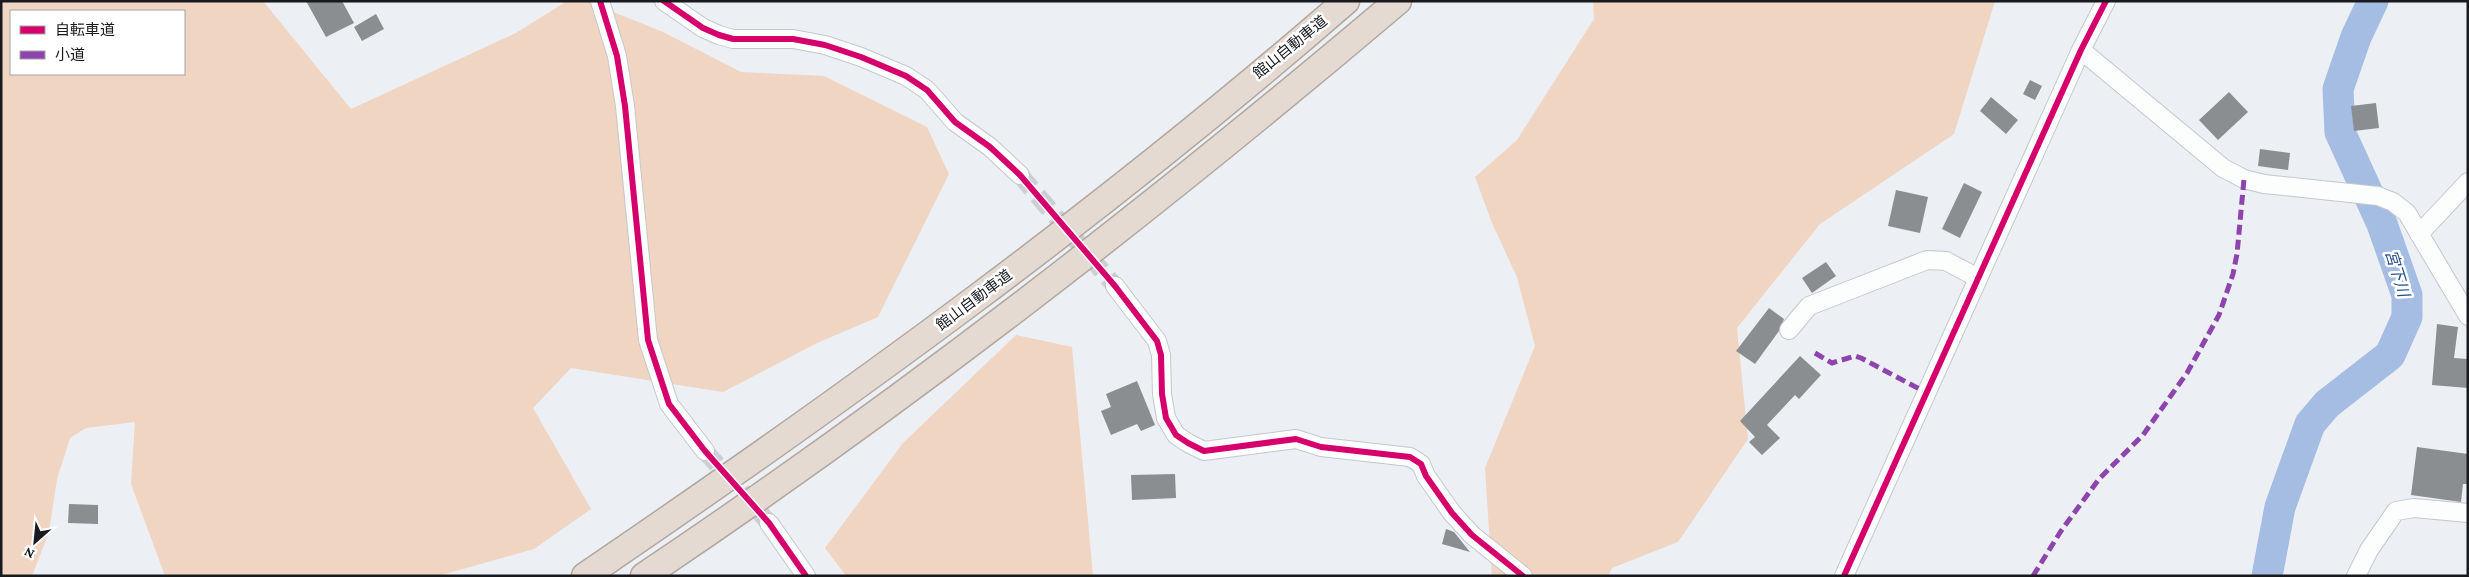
<svg xmlns="http://www.w3.org/2000/svg" width="2469" height="577" viewBox="0 0 2469 577" font-family="'Crimson Pro','Noto Sans JP',serif">
	<style>
		.green { fill: #efd5c2; fill-rule: evenodd }
		.lines { fill: none; stroke-linecap: round; stroke-linejoin: round }
		.river { stroke: #a5bde2; stroke-width: 31 }
		.building { fill: #8b8e91 }
		.minor-tunnel { stroke: #cccfd4; stroke-width: 18; stroke-dasharray: 18 9; stroke-linecap: butt }
		.minor-casing { stroke: #c5c7cb; stroke-width: 20 }
		.highway-casing { stroke: #b1a79f; stroke-width: 29 }
		.minor { stroke: #fcfdfd; stroke-width: 18 }
		.highway { stroke: #e4dad1; stroke-width: 26 }
		.quiet { stroke: #8e44ad; stroke-width: 5; stroke-dasharray: 10 5; stroke-linecap: butt }
		.cycleway-casing { stroke: #fff; stroke-width: 9 }
		.cycleway { stroke: #d6006c; stroke-width: 6 }
		.labels { text-anchor: middle; stroke-width: 5; stroke-linejoin: round; paint-order: stroke }
		.street-label { font-size: 15px; fill: #181a1d; stroke: #fff }
		.water-label { font-size: 16px; font-style: italic; fill: #244c8b; stroke: #fff }
	</style>
	<rect width="100%" height="100%" fill="#eceff4"/>
	<!-- green -->
	<path class="green" d="M1,1H263L351,109L516,33L567,1H586L663,32L741,72L824,76L927,127L949,174L878,317L817,343L723,392L571,368L533,408L591,509L534,549L438,576H165L131,484L135,422L86,428L70,438L57,479L49,532L32,576H1ZM11,11H184V74H11Z
		M1593,1H1995L1954,134L1820,224L1737,328L1748,439L1678,542L1612,568L1608,576H1492L1485,468L1535,346L1517,277L1492,223L1475,177L1517,140L1594,19Z
		M1016,335L1072,347L1093,576H846L825,548L903,443Z"/>
	<g class="lines">
		<!-- river -->
		<path class="river" d="M2267,576L2280,507L2310,424L2327,404L2390,355L2407,317V295L2382,224L2340,132L2338,89L2356,37L2373,1"/>
	</g>
	<!-- building -->
	<path class="building" d="M306,1H342L354,23L326,37Z
		M376,14L384,29L362,41L354,27Z
		M2030,80L2042,86L2035,100L2023,94Z
		M2229,92L2248,112L2218,140L2199,120Z
		M1991,97L2018,120L2006,134L1980,111Z
		M2376,103L2379,128L2354,131L2351,106Z
		M2260,149L2290,153L2288,170L2258,166Z
		M1964,183L1982,192L1960,238L1942,229Z
		M1896,190L1928,197L1920,233L1888,226Z
		M1826,262L1836,276L1812,293L1802,278Z
		M1769,308L1784,319L1779,331L1755,364L1736,351Z
		M2437,324L2458,327L2454,358L2468,359V388L2432,385Z
		M1800,356L1821,375L1799,399L1795,395L1767,425L1780,438L1762,455L1749,442L1755,437L1740,421Z
		M1137,381L1155,425L1141,431L1137,424L1111,435L1101,411L1111,407L1106,394Z
		M2417,447L2468,454V484H2463L2461,502L2411,495Z
		M1175,474L1176,498L1132,500L1131,475Z
		M69,504L98,505V524L68,523Z
		M1446,529L1454,532L1470,552L1442,544Z"/>
	<g class="lines">
		<!-- minor-tunnel -->
		<path class="minor-tunnel" d="M1020,175L1115,286
			M705,451L769,523"/>
		<!-- minor casing -->
		<g class="minor-casing">
			<path id="minor" d="M600,1L617,56L625,106L648,340L669,404L705,451
				M664,1L703,28L719,35L733,39H793L825,45L861,57L906,76L927,90L955,122L990,147L1020,175
				M2081,50L2223,168L2244,179L2264,184L2378,196L2393,202L2407,213L2468,316
				M2419,234L2468,182
				M1115,286L1157,341L1161,355L1162,394L1166,418L1176,435L1188,443L1204,451L1296,439L1321,447L1410,457L1421,464L1426,476L1452,513L1472,535L1523,576
				M1789,330L1809,306L1927,260L1946,261L1978,278
				M769,523L806,576
				M1844,576L2081,50L2106,1
				M2356,576L2369,550L2396,511L2414,508L2468,513"/>
		</g>
		<!-- highway casing -->
		<g class="highway-casing">
			<path id="highway" d="M585,576C848,397 1106,210 1346,1
				M644,576C907,400 1156,206 1398,1"/>
		</g>
		<!-- minor -->
		<use href="#minor" class="minor"/>
		<!-- highway -->
		<use href="#highway" class="highway"/>
		<!-- quiet -->
		<path class="quiet" d="M1815,353L1832,363L1855,356L1861,358L1927,393
			M2033,576L2061,531L2099,479L2143,435L2187,373L2219,315L2233,274L2237,254L2244,179"/>
		<!-- cycleway casing -->
		<g class="cycleway-casing">
			<path id="cycleway" d="M600,1L617,56L625,106L648,340L669,404L705,451L769,523L806,576
				M664,1L703,28L719,35L733,39H793L825,45L861,57L906,76L927,90L955,122L990,147L1020,175L1115,286L1157,341L1161,355L1162,394L1166,418L1176,435L1188,443L1204,451L1296,439L1321,447L1410,457L1421,464L1426,476L1452,513L1472,535L1523,576
				M1844,576L2081,50L2106,1"/>
		</g>
		<!-- cycleway -->
		<use href="#cycleway" class="cycleway"/>
	</g>
	<g class="labels">
		<!-- street labels -->
		<g class="street-label">
			<text transform="translate(1290 47) rotate(-39)" y="5">館山自動車道</text>
			<text transform="translate(974 300) rotate(-37)" y="5">館山自動車道</text>
		</g>
		<!-- water labels -->
		<g class="water-label">
			<text transform="translate(2398 273) rotate(73)" y="6">宮下川</text>
		</g>
	</g>
	<!-- border -->
	<rect width="2469" height="577" fill="none" stroke="#181a1d" stroke-width="5"/>
	<!-- legend -->
	<rect x="10" y="10" width="175" height="65" fill="#ffffff" stroke="#a3a3a5"/>
	<rect x="20" y="26" width="25" height="8" fill="#d6006c" stroke="#a3a3a5"/>
	<text x="55" y="35" font-size="15" fill="#181a1d">自転車道</text>
	<rect x="20" y="51" width="25" height="8" fill="#8e44ad" stroke="#a3a3a5"/>
	<text x="55" y="60" font-size="15" fill="#181a1d">小道</text>
	<!-- north arrow -->
	<g transform="translate(35 542) rotate(207)" stroke="#ffffff" stroke-width="4" paint-order="stroke">
	<path d="M0-4L9 19L0 12L-9 19Z" fill="#181a1d"/>
	<text y="-8" font-size="14" font-weight="bold" text-anchor="middle" fill="#181a1d">N</text>
	</g>
</svg>
